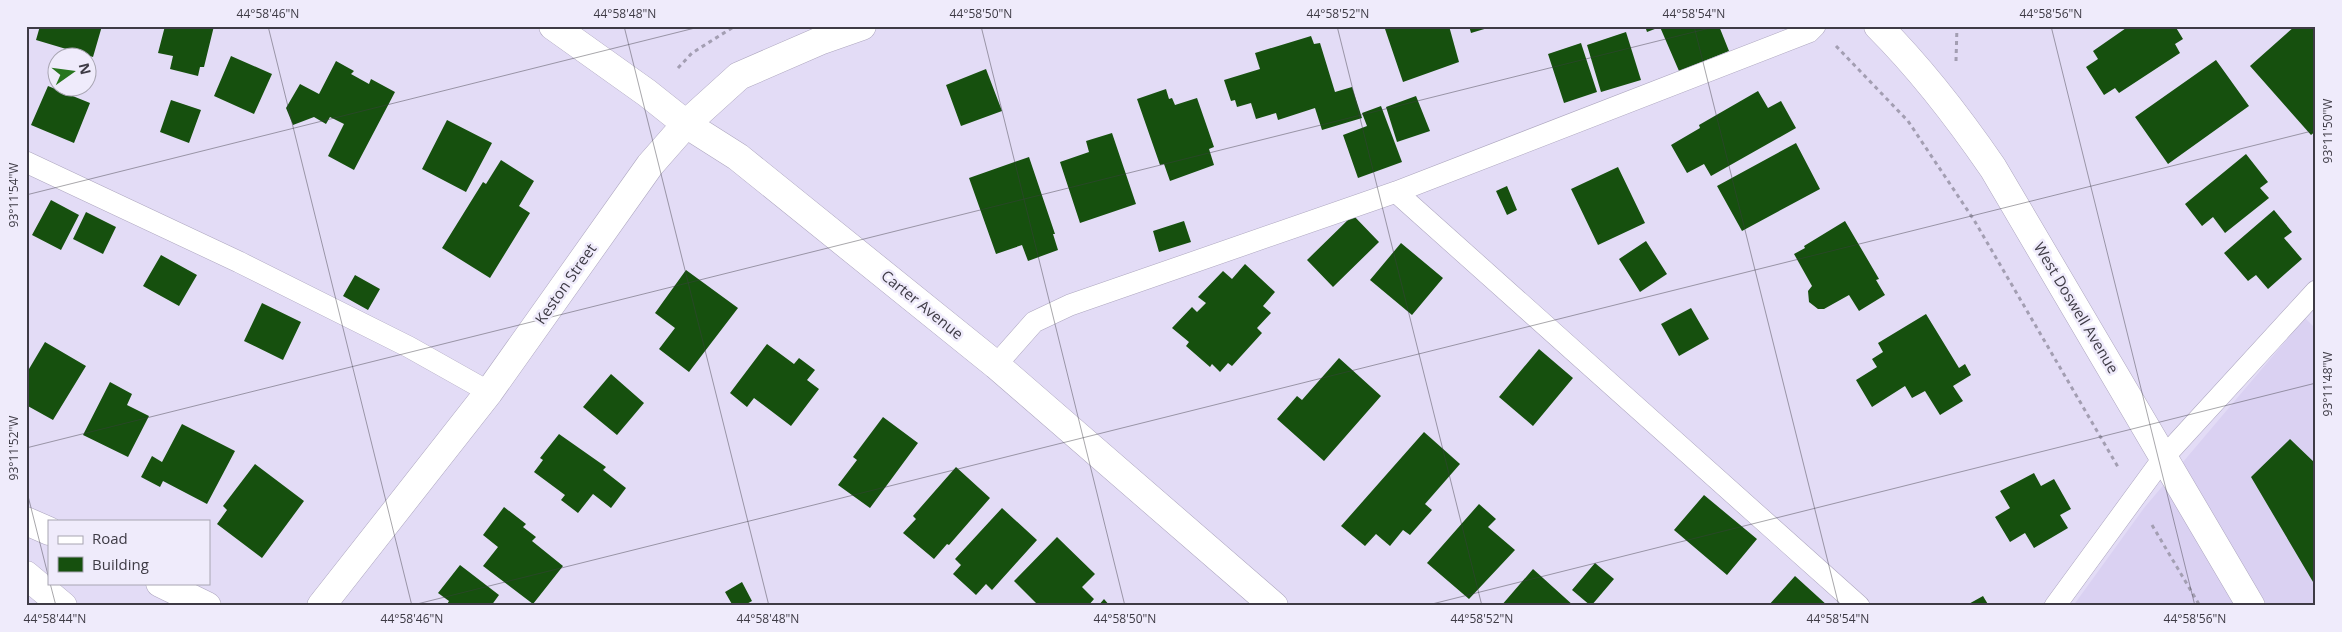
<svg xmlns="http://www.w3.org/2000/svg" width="2342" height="632" viewBox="0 0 2342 632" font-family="'Open Sans',sans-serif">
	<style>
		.built { fill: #dad1f2 }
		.building { fill: #16500e }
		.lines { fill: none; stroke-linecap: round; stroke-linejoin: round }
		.lane-casing { stroke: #ada6bf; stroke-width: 22 }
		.street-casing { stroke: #ada6bf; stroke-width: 29 }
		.path { stroke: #a39eb2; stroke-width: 3; stroke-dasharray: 4 4; stroke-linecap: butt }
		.lane { stroke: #fff; stroke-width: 21 }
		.street { stroke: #fff; stroke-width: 28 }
		.ticks { fill: none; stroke: #3e3b45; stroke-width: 1; stroke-opacity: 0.45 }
		.labels { text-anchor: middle; stroke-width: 5; stroke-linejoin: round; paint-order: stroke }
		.street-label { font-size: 15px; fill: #3e3b45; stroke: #efebfb }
		.neatline { fill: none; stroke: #3e3b45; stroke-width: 2 }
		.ticks-label { font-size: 12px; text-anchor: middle; fill: #3e3b45 }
	</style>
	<rect width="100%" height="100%" fill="#e3dcf6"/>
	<!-- built -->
	<path class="built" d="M2305,318L2316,329V606H2073L2144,508Z"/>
	<!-- building -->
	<path class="building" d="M40,26H102L93,57L36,40Z
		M165,26H214L204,67H200L198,76L170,69L173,56L158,53Z
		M1384,26H1449L1459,62L1403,82Z
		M1469,26H1491V27L1471,33Z
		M1645,26H1719L1729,51L1679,71L1660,27L1647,32Z
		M2129,26H2175L2183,39L2175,44L2180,53L2119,93L2115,88L2104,95L2086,67L2098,59L2093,51Z
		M2295,26H2311L2316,31V131L2311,135L2250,66Z
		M1626,32L1641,80L1601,92L1587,45Z
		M1311,36L1314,44L1320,43L1335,92L1352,87L1362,118L1322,130L1315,108L1278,120L1276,113L1256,119L1251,103L1237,107L1235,100L1231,101L1224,80L1260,69L1255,53Z
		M1581,43L1597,92L1564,103L1548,54Z
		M231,56L272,74L254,114L214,96Z
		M2216,60L2249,106L2168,164L2135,117Z
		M336,61L354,71L351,74L369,84L371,79L395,92L354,170L328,156L344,124L330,117L326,124L314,117L293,125L286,108L300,84L319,94Z
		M986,69L1002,111L961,126L946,85Z
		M48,86L90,103L74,143L31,125Z
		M1166,89L1169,99L1172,98L1175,105L1197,98L1214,147L1209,149L1214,165L1170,181L1164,164L1160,165L1137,99Z
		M1758,91L1768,108L1781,101L1796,128L1711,176L1704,164L1687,173L1671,145L1700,128L1699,125Z
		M1416,96L1430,131L1397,142L1386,107Z
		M171,100L201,110L189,143L160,132Z
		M1381,106L1402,162L1358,178L1343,135L1367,126L1362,113Z
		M447,120L492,143L466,192L422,169Z
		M1112,133L1136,204L1080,223L1060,162L1089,152L1086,141Z
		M1796,143L1820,189L1742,231L1717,186Z
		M2246,154L2268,182L2260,188L2269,198L2225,233L2213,217L2202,226L2185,204Z
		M1029,157L1055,234H1053L1058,250L1028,261L1022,245L996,254L969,178Z
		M501,160L534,181L519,206L530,213L490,278L442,248L483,182L486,184Z
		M1618,167L1645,223L1598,245L1571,189Z
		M1507,186L1517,210L1507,215L1496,191Z
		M51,200L79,215L61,250L32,235Z
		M2274,210L2292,232L2284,238L2302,259L2268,289L2256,275L2248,281L2224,253Z
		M86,212L116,227L103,254L73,239Z
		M1353,215L1379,242L1333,287L1307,260Z
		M1184,221L1191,242L1159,252L1153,231Z
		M1845,221L1879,279L1876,280L1885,295L1859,311L1849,295L1824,309H1818L1809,302L1808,291L1812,286L1794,254L1805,248L1804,246Z
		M1646,241L1667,274L1640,292L1619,259Z
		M1401,243L1443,278L1412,315L1370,280Z
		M161,255L197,275L179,306L143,286Z
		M1245,264L1275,292L1263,306L1271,313L1257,328L1262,333L1232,366L1228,363L1220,372L1212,364L1210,367L1186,346L1189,342L1172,328L1192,307L1197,312L1206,303L1198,297L1223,271L1232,279Z
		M686,270L738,308L689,372L659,349L675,328L655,313Z
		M355,275L380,289L368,310L343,296Z
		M262,303L301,322L283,360L244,341Z
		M1691,308L1709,339L1679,356L1661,324Z
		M1926,314L1959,368L1965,364L1971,375L1953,386L1963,401L1940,415L1925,391L1912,398L1905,386L1872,407L1856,380L1877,367L1872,359L1883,352L1878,343Z
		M45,342L86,366L53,420L26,405V374Z
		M767,344L794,364L799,358L815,370L807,380L819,389L791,426L754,398L747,407L730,393Z
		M1539,349L1573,378L1533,426L1499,397Z
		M1339,358L1381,396L1324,461L1277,419L1297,396L1302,400Z
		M611,374L644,403L617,435L583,407Z
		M110,382L132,394L127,405L149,416L128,457L83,435Z
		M883,417L918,443L870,508L838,485L857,460L853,457Z
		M182,424L235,451L207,504L163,481L160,487L141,477L152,456L162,462Z
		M1424,432L1460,464L1425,504L1432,510L1410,535L1403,530L1390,546L1376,534L1365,546L1341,526Z
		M559,434L606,467L603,470L626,488L611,508L593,494L578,513L561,500L565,495L534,472L543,460L540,458Z
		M2290,439L2316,464V587L2251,477Z
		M255,464L304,501L262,558L217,524L227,510L223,506Z
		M956,467L990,498L949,545L947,544L934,559L903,533L916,519L913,516Z
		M2034,473L2041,486L2054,479L2071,509L2060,515L2068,528L2034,548L2025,533L2010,542L1995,517L2010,508L2000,491Z
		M1704,495L1757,539L1727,575L1674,530Z
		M1479,504L1496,519L1488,527L1515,550L1469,599L1427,563Z
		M504,507L526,524L523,527L536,537L532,541L563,566L533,604L483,566L498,547L483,535Z
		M1002,508L1037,540L992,590L986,584L976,595L953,574L961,565L955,559Z
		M1057,537L1095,574L1082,587L1094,599L1088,606H1039L1014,581Z
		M1595,563L1614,579L1591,606L1572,590Z
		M460,565L499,595L491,606H446L449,601L438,593Z
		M1533,569L1574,606H1501Z
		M1795,576L1828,606H1768Z
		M742,582L752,601L743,606H733L725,592Z
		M1983,596L1989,606H1965Z
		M1104,599L1110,606H1098Z"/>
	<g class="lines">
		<!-- lane casing -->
		<g class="lane-casing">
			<path id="lane" d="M26,162L239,262L409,347L489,392
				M1396,192L1859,606
				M996,365L1034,322L1070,305L1396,192L1809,32L1815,26
				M2055,606L2164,457L2316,291"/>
		</g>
		<!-- street casing -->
		<g class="street-casing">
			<path id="street" d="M553,26L647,93L686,124L738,157L996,365L1274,606
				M1878,26C1922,70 1958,117 1993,168L2251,606
				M26,521L49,531
				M26,575L63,606
				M160,583L207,606
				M321,606L489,392L650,165L686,124L739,76L822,40L862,26"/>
		</g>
		<!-- path -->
		<path class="path" d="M1836,46L1908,121L1974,220L2118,467
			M1956,61L1957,26
			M678,68L692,53L735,26
			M2152,525L2200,606"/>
		<!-- lane -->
		<use href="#lane" class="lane"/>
		<!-- street -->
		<use href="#street" class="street"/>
	</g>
	<!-- ticks -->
	<path class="ticks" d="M268,26L412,606M624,26L769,606M981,26L1125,606M1337,26L1482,606M1694,26L1839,606M2051,26L2195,606M26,195L703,26M26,448L1718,26M26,488L49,579M50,583L56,606M409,606L2316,130M1424,606L2316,383"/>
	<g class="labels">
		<!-- street labels -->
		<g class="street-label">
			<text transform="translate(566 284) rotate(-55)" y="5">Keston Street</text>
			<text transform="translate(922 305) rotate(39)" y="5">Carter Avenue</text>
			<text transform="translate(2076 308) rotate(59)" y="5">West Doswell Avenue</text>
		</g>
	</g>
	<!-- border -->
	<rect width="2342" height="632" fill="none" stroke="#efebfb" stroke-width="55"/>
	<!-- legend -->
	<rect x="48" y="520" width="162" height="65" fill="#efebfb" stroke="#a8a5b2"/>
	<rect x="58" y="536" width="25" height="8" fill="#ffffff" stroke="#a8a5b2"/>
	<text x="92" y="544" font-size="15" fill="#3e3b45">Road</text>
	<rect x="58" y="557" width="25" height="15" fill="#16500e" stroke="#a8a5b2"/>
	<text x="92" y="570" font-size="15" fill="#3e3b45">Building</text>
	<!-- north arrow -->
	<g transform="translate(72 72) rotate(76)"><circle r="24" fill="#efebfb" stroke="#a8a5b2"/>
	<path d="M0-4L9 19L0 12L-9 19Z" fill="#28761e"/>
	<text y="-8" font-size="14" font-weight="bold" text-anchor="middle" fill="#3e3b45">N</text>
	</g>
	<rect x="28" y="28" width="2286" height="576" class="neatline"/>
	<g class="ticks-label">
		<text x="268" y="18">44°58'46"N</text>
		<text x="625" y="18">44°58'48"N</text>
		<text x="981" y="18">44°58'50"N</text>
		<text x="1338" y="18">44°58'52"N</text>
		<text x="1694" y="18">44°58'54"N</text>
		<text x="2051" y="18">44°58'56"N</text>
		<text transform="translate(2328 131) rotate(-90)" y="4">93°11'50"W</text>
		<text transform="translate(14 195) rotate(-90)" y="4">93°11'54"W</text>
		<text transform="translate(2328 384) rotate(-90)" y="4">93°11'48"W</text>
		<text transform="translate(14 448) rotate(-90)" y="4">93°11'52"W</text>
		<text x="55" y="623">44°58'44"N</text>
		<text x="412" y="623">44°58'46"N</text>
		<text x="768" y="623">44°58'48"N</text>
		<text x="1125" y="623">44°58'50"N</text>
		<text x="1482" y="623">44°58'52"N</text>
		<text x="1838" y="623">44°58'54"N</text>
		<text x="2195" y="623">44°58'56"N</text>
	</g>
</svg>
